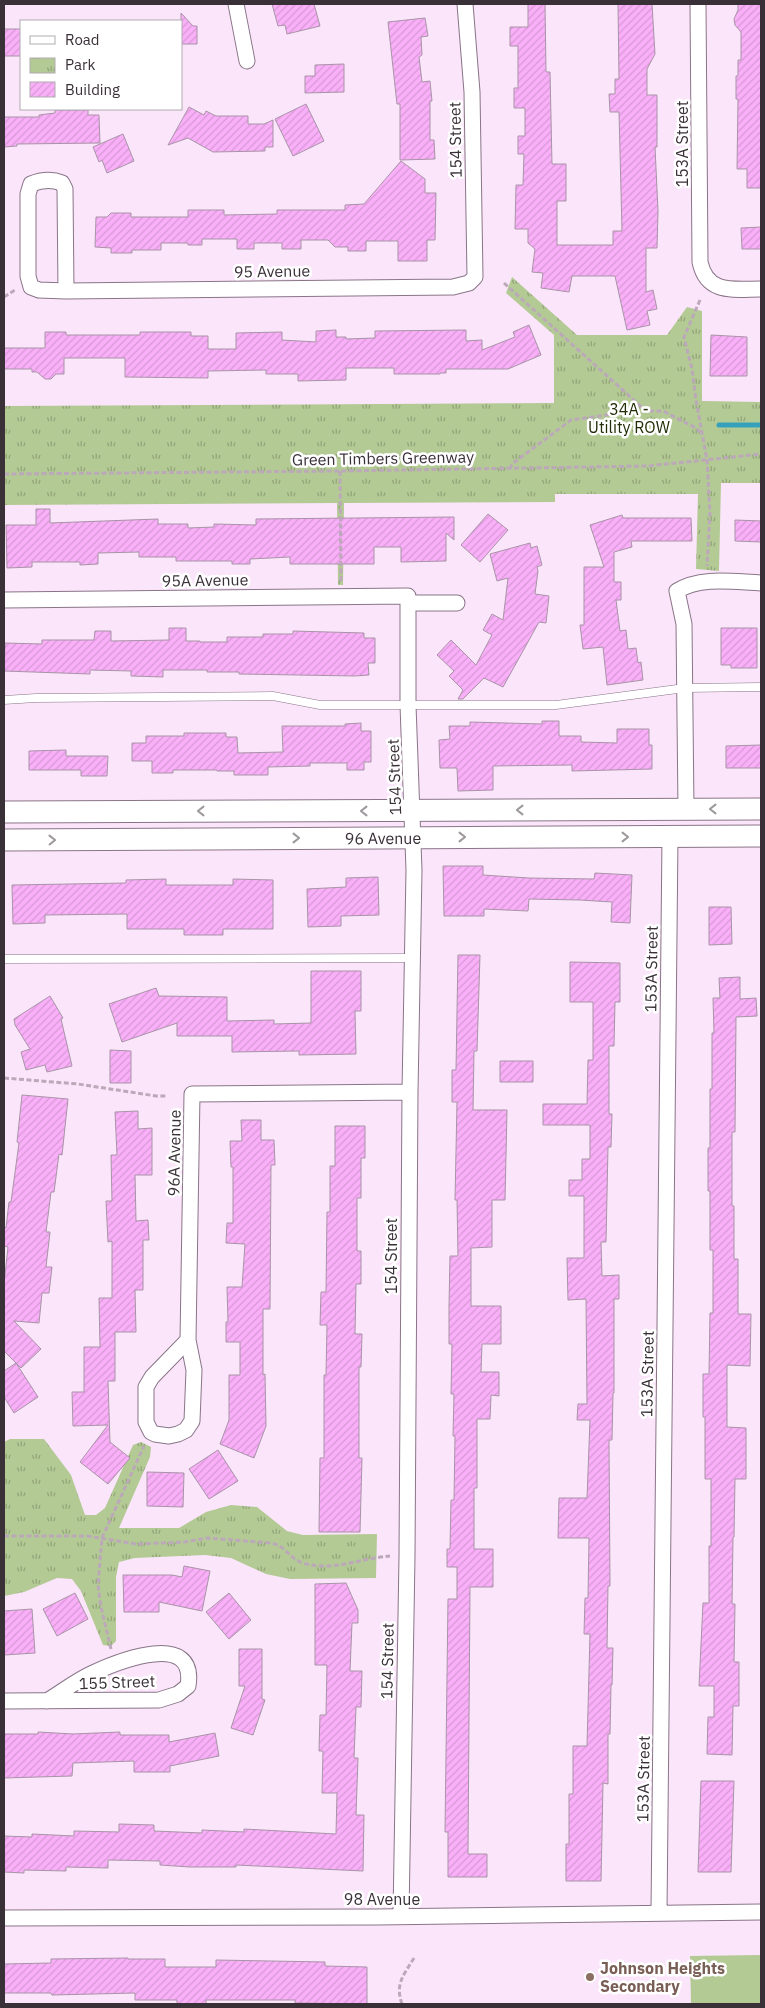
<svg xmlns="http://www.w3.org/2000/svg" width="765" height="2008" viewBox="0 0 765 2008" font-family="'IBM Plex Sans',sans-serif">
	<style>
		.green { fill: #b3ca94 }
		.park { fill: url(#park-tufts) }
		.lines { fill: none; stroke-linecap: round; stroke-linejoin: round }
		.stream { stroke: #37a1bb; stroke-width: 5 }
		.building { fill: url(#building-hatch); stroke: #a894a7 }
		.service-casing { stroke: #897588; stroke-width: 9 }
		.minor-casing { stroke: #897588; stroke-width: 17 }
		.secondary-casing { stroke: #897588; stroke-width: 23 }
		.path { stroke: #bba9ba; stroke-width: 3; stroke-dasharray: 5 2.5; stroke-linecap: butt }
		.service { stroke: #fff; stroke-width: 8 }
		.minor { stroke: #fff; stroke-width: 15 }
		.secondary { stroke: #fff; stroke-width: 21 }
		.oneway { stroke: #9c989c }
		.education-dot { fill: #8d6e63; stroke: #fff; stroke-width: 2 }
		.labels { text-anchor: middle; stroke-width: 5; stroke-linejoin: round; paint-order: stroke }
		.street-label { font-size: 16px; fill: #393038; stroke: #fff }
		.park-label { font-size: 16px; fill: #212e07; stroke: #fff }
		.education-label { font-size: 16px; font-weight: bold; fill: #785e54; stroke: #fff; text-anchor: start }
	</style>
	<defs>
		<pattern id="park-tufts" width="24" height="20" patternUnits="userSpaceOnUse" patternTransform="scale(1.25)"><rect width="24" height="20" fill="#b3ca94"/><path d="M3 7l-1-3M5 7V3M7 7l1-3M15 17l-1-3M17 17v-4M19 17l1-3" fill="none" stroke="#93a47a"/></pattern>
		<pattern id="building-hatch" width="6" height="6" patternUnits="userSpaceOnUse" patternTransform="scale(1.25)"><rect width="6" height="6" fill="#fab0f9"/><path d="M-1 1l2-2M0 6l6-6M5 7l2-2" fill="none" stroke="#d798d6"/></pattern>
	</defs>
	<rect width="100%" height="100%" fill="#fbe5fa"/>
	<!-- green -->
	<path class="green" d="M761,1955V2004H691L690,1956Z"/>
	<!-- park -->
	<path class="park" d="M512,277L577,335H667L687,307L702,311V401L761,402V483H721L719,571L696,569L698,494H555V502L344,503L343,585H338L337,503L4,505V406L554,403V335L506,293Z
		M10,1439H44L71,1475L85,1515H96L105,1508L133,1445L141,1442L151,1447L150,1457L119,1528H179L206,1512L231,1505L257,1507L287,1531L303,1535L377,1534L376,1578L290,1579L266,1574L231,1558L205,1555L135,1558L119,1562L116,1577V1641L111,1646L103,1645L81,1591L72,1579L57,1578L24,1592L4,1596V1442Z"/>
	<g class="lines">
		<!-- stream -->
		<path class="stream" d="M719,425H761"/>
	</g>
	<!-- building -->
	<path class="building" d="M272,4H314L320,26L287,34L285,25L278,26Z
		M528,4H545L546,72H550L552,164H566V201H557V245H613V231H622L619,112H610L609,94H615V79H619L618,4H652L655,54L647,69V95H657V147H655L658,211L657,248H646V292L653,290L657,309L647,311L650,325L627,330L615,276H572L569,292L541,288L543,273L532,272L535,249L528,243V229H515L516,185H523L524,154H518V136H525V108H514V88H518V46H510V27H528Z
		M738,4H761V188H747V169H737L738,99H736V76H738V60H741V32L735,25L734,19L738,10Z
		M181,13L193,26H197V44H181Z
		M425,18L428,36L421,37L422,55L419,57L422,82L430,81L432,101H430V140H434L435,159L400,160V104H397L388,22Z
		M4,29H21V56H4Z
		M344,64V92L305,93V76H315V65Z
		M306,104L324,141L293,156L275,119Z
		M189,107L204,115L206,111L216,116H248V124H264L273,120V147H265V151L213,152L188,138L168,145Z
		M55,110H88V115H99L100,143L17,144V146L4,147V117H39V115L55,113Z
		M123,134L134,161L107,173L102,160L99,162L93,147Z
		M401,161L425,179V193H436L435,240H427V261H398V241H366V251H348V247H335L328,240H301V249H282V243H254V249H237V239H202V245H188V243H161V250H132V253H111V248L95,247L96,217H107L111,213H131V217H188V210H224V215L277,214V210H345V205L364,204Z
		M761,227V249H742L741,228Z
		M529,325L541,355L508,369H446V373H440V374H394V368H346V380L298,381V374H266V370L208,371V378L125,377V358H64V374H56L51,379H45L37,372H32V369H4V348H45V332H66V335H140V332H191V336H208V349H236V333L282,332V340L316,342V331L336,330V337H346V339L375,338V331L466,330V341L482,340V350L515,337L513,332Z
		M711,335L747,337V376H710Z
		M36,509H50V523L158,519V524H188V528L214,527V524L256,525V519L454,517V540L446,533V561L401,562V547H374V564H290V557L250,559V564H232V561H176V557H139V552L98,553V564L80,565V562H32V567L7,568L6,525H36Z
		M488,514L508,530L480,562L461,545Z
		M622,515L623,518H691L692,541H631L632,547L614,552V582H621V600H616L620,631L626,630L628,649L636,648L638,663L641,662L643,680L607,685L603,647L583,649L580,625H584V567H604L590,525Z
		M735,520L761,521V542L735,541Z
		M530,543L531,548L537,546L542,565L537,567L538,571L535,594L549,596L546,623L539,622L503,687L484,678L463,699H458L463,690L449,676L454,671L437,655L451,640L476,665L492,635L483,630L492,614L503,620L508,578L497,581L490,554Z
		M169,628H186V641H200V642H227V637H263V634H293V631L364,633V638H375V663H368L369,675L355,676L239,674V672H207V670H163V677L131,676V671L90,670V674L4,671L5,643L42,644V640H94L95,631H111V641L169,640Z
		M721,628H757V668H731V665H721Z
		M542,721H559V736H581V742L617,743V729H649V745H652V769L572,771V765L493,766V790L458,791L457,768H440L439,740L450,739L449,726H470V722L542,724Z
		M361,723V731H371V762H364V770H347V763H310V766L268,767V775H234V771H217V770H173V773H152V761H132V743H146V736H184V733H226V737H237L238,753L283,752L282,726H345V724Z
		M761,745V768H726V746Z
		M66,750V756H108L107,776H81V770H29V751Z
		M443,866H483V875L529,878L594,879L595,873L632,875L630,923L611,922L612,902L580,900L529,899L528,911L484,909V916H444Z
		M378,877L379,915L341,916V926L308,927L307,889L346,887V878Z
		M166,879V885H233V879L273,880V929H223V935H184V929H127V914L45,915V923L13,924L12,885L126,883V880Z
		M709,907H731L732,944L709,945Z
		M458,955H480L477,1051H474L473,1110H507L505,1200H492V1247L471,1248V1306H501V1344H482L481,1372H499V1396L491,1395L490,1419H477V1488H474V1549H493V1587H470L468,1854H487V1877H448V1832H445L448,1599H457V1567H447V1549H450L451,1500H454L455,1436H453L454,1394H451L452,1344H449V1306L450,1256H458L457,1200H455L457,1102H452V1070H456Z
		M570,962L620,963V1002H615L614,1046H609V1114H612L611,1147H608L606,1242H601L602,1276L619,1275V1299H614V1393H613L612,1440H609L610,1586H608L607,1648H613L612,1685H611L610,1734H608V1784L603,1783L601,1881H566V1844H569V1794H573V1746H587L590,1634H584L585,1598H588L589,1538H558L559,1498H587L590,1420H577L578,1404H587L586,1299L568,1300L567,1258H584V1196H569V1180H582V1159H590V1125H543V1104H587L588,1060H593V1002H570Z
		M311,971H361V1011H355L356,1054L299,1055V1051L232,1052V1036H177V1023L122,1042L109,1004L156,988L159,996L227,997V1021L274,1020V1024L311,1023Z
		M740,977V999L756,998L757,1016L736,1017L735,1132H732V1206H734V1259H738V1314H751L750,1366L727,1365V1427L746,1428V1479H735L734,1537H733L732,1604H735L734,1662H739V1706H733L732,1755L707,1754L708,1717H714V1686H699L703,1603H709V1546H711V1479H705V1417H703V1374H709L710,1313H713V1250H710V1191H708V1148H710V1089H712V1033H714L713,998H720L719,978Z
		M50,996L63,1018L61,1019L72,1066L47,1072L45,1065L26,1070L21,1052L30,1049L15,1025L14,1019Z
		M110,1050L131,1051V1083H110Z
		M500,1061H533V1082H500Z
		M22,1095L68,1099L62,1155L59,1154L54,1192H51L46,1232H50L46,1267H52L49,1293H42L39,1323L14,1321L41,1349L21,1368L4,1351V1284L8,1247L4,1246V1227L6,1228L9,1202H11L19,1143L17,1142Z
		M138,1111V1129L152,1128V1175H135L136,1221L148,1220L149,1240H143V1290H135L136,1332H115V1381H108L110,1442L130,1458L108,1484L80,1462L108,1425L73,1426L72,1392H84V1347H100L99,1298H112V1241L108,1242L106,1201H112L111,1155H117L115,1112Z
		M241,1120H261V1140H274L275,1165H271L270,1309H263V1375L265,1374L266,1426L254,1458L220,1444L229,1420V1375H240V1342H226V1322H228L227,1287H242L245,1244L226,1243L227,1223H233V1167H231L230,1141H242Z
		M335,1126H365V1158H361V1198H357V1251H361V1284H356L355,1334H362L361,1367H359V1458H362L360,1532H319L320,1458H324V1375H326L327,1325H320L321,1292H326L327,1212H330V1166H335Z
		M16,1363L38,1397L14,1413L4,1397V1371Z
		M218,1450L238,1481L209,1499L189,1469Z
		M147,1472L184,1473L183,1507L147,1506Z
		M184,1566L210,1571L202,1611L159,1602V1612H124L123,1575H172L182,1577Z
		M346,1583L358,1610V1623H352L350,1671H362L361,1707H356L354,1758H358L356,1815H364L363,1871L236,1865V1867H190L160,1865V1861L108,1860V1868L66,1867V1871L24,1870V1873L4,1872V1836L32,1837V1834L74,1836V1831L119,1832V1824L154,1825V1831L202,1833V1830L244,1832V1829L336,1834L337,1793H322L323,1751H319L320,1715H326L327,1665H315V1584Z
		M75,1593L88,1619L57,1636L43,1609Z
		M229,1593L251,1620L229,1639L206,1612Z
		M32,1609L35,1653L4,1655V1611Z
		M239,1649H262V1699L265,1700L253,1735L231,1728L245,1686H239Z
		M38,1732L73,1734L120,1732V1735H169V1742L215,1733L219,1756L170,1766V1772H134V1761L73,1763L72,1776L4,1778V1734H38Z
		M701,1781H734L731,1872H698Z
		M128,1958V1959H165V1967H216V1960L325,1962V1966L367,1967V2004L295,2003V2000H206V2004H177V2000H135V1993L52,1995L51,1993H4V1964L51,1963V1959Z"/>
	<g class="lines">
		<!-- service casing -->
		<g class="service-casing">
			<path id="service" d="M4,700L36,698L273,696L320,705H556L685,688L761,687
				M4,959L414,958"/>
		</g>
		<!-- minor casing -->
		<g class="minor-casing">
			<path id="minor" d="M236,4L247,61
				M698,4L700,262C707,295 734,289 761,289
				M66,291L39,290L31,287L28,276V194L31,184C41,180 52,179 62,183L65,189L66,291L453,287L469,283L475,277L472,92L465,4
				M4,600L408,596V705L414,870L410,1092L407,1556L401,1916
				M408,603H457
				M686,809L684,624L677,591C701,576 734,582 761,583
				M188,1340L152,1377L146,1387V1422L151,1432L155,1434L169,1436L178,1434L186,1430L192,1421L194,1370L188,1340L192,1094L410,1092
				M4,1701L159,1700L178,1694L188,1686C197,1630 119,1661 93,1673C77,1680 62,1692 47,1701
				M659,1913L670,837
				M4,1918L377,1917L761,1912"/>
		</g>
		<!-- secondary casing -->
		<g class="secondary-casing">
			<g id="secondary">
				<path d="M4,812L761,809"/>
				<path id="s1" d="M4,840L761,836"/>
			</g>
		</g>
		<!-- path -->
		<path class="path" d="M504,283L646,411
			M4,297L15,290
			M700,300L684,337L692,369L696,400L707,460L710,513L707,566
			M510,469L512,464L571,420L635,411H663L696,428L701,433
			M340,471L341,583
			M4,474L340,471L648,466L761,454
			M4,1078L78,1084L156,1096H166
			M4,1536H87L136,1544L184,1542L208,1538L271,1543C286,1546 290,1559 303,1563C333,1572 361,1558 390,1556
			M111,1649L101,1607L98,1585L102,1538L144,1446
			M402,2004C395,1984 403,1976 414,1958"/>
		<!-- service -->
		<use href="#service" class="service"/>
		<!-- minor -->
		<use href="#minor" class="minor"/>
		<!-- secondary -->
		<use href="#secondary" class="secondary"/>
	</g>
	<!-- one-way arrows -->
	<defs><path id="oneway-chevron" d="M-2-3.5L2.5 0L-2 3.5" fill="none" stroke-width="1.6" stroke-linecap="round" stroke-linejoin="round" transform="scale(1.25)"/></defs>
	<g class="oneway">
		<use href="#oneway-chevron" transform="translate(713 809) rotate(180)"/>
		<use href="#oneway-chevron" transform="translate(520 810) rotate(180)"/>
		<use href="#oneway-chevron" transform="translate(201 811) rotate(180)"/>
		<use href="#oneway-chevron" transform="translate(364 811) rotate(180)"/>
		<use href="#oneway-chevron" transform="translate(462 837)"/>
		<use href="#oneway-chevron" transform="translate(625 837)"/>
		<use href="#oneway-chevron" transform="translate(296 838)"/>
		<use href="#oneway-chevron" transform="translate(52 840) rotate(-1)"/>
	</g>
	<!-- markers -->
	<circle class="education-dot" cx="590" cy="1977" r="5"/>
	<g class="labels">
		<!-- street labels -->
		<g class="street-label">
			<text transform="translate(455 140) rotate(-91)" y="6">154 Street</text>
			<text transform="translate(682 144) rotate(-90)" y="6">153A Street</text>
			<text transform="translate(272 271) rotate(-1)" y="6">95 Avenue</text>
			<text transform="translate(383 458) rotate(-1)" y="6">Green Timbers Greenway</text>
			<text transform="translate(205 580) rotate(-1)" y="6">95A Avenue</text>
			<text transform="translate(394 777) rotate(-92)" y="6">154 Street</text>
			<text dy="6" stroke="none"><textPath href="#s1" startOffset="379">96 Avenue</textPath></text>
			<text transform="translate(651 969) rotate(-89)" y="6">153A Street</text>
			<text transform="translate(174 1153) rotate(-89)" y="6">96A Avenue</text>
			<text transform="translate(391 1256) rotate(-90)" y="6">154 Street</text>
			<text transform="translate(647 1374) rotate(-89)" y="6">153A Street</text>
			<text transform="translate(387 1661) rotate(-89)" y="6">154 Street</text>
			<text transform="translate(117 1682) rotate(-2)" y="6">155 Street</text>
			<text transform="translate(643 1779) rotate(-89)" y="6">153A Street</text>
			<text x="382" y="1905">98 Avenue</text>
		</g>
		<!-- park labels -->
		<g class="park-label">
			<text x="629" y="415">34A -<tspan x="629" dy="18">Utility ROW</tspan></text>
		</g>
		<!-- education labels -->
		<g class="education-label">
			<text x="600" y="1974">Johnson Heights<tspan x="600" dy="18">Secondary</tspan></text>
		</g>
	</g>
	<!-- border -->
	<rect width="765" height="2008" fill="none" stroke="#393038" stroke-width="10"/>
	<!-- legend -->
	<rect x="20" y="20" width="162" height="90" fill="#ffffff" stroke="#b0acaf"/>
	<rect x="30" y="36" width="25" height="8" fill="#ffffff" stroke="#b0acaf"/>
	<text x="65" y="45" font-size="15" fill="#393038">Road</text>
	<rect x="30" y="58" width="25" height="15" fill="url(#park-tufts)" stroke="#b0acaf"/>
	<text x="65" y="70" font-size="15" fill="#393038">Park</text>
	<rect x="30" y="82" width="25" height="15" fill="url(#building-hatch)" stroke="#b0acaf"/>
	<text x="65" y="95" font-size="15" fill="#393038">Building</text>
</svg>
